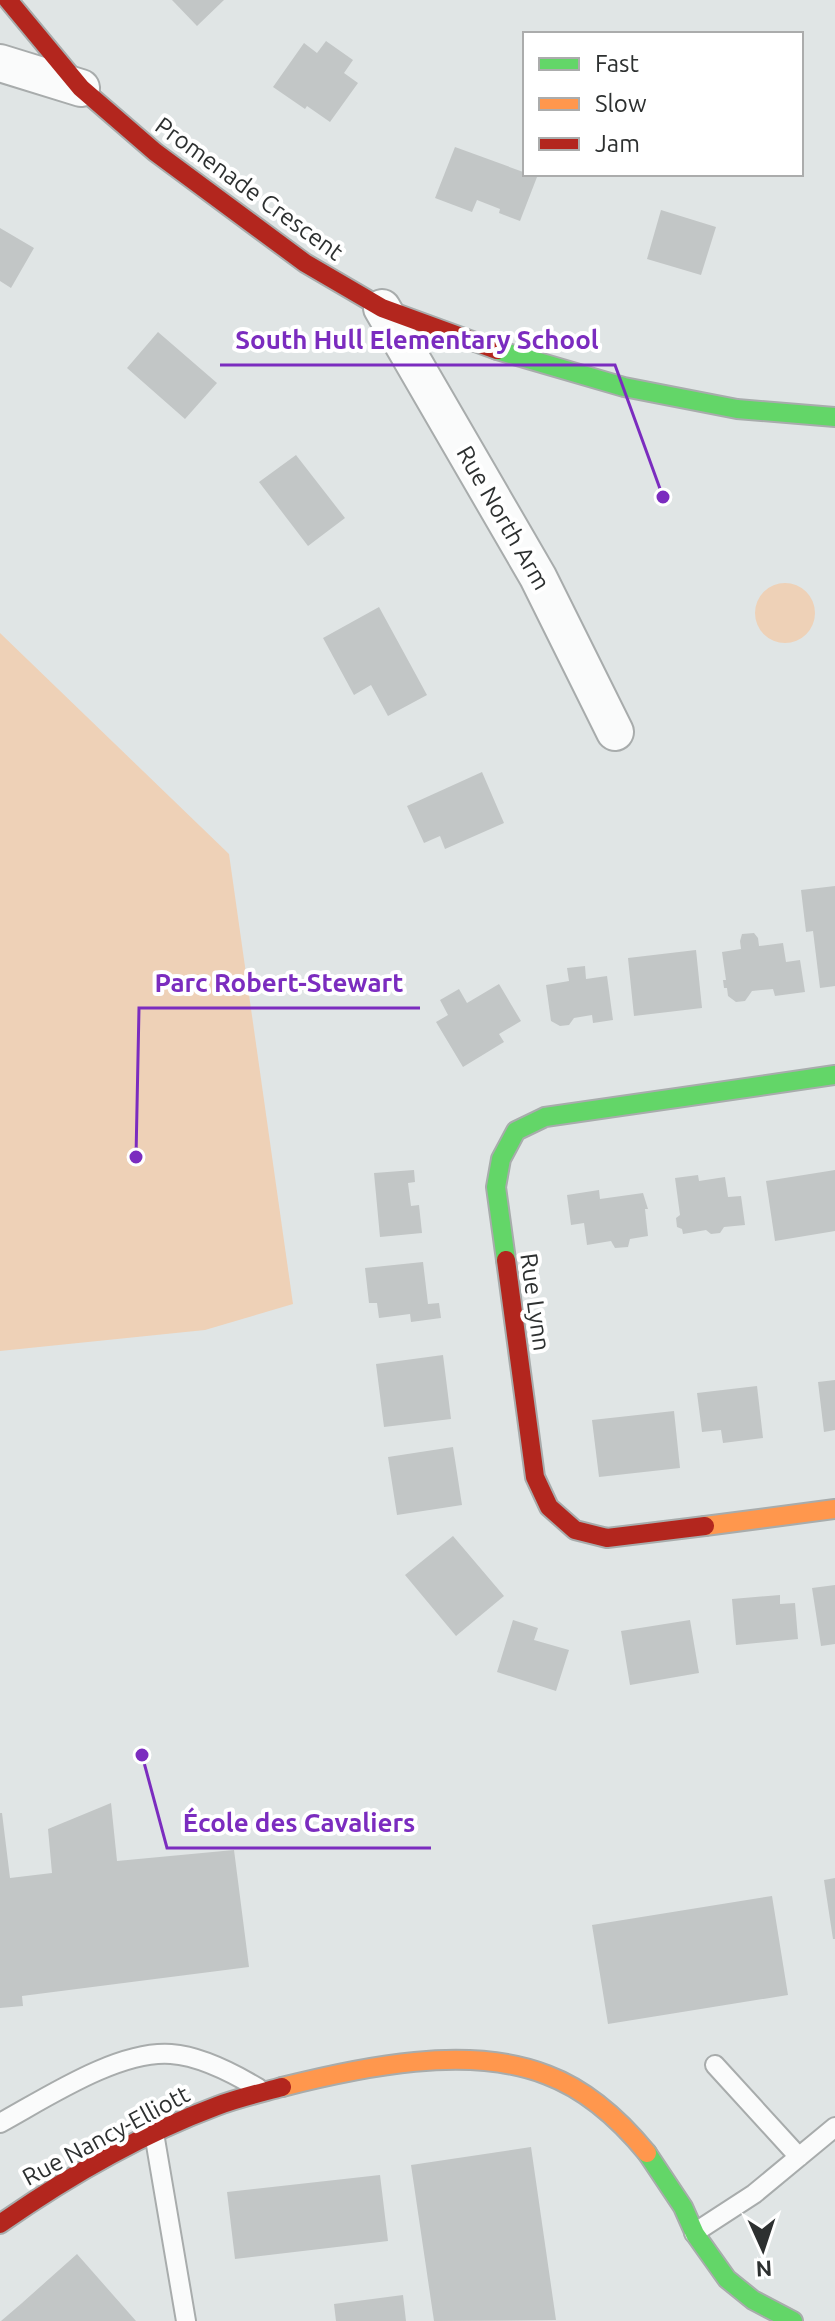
<svg xmlns="http://www.w3.org/2000/svg" width="835" height="2321" viewBox="0 0 835 2321" font-family="Ubuntu,sans-serif">
	<style>
		.green { fill: #eed1b7 }
		.building { fill: #c2c6c6 }
		.lines { fill: none; stroke-linecap: round; stroke-linejoin: round }
		.lane-casing { stroke: #a8acac; stroke-width: 22 }
		.street-casing { stroke: #a8acac; stroke-width: 40 }
		.fast-casing { stroke: #a8acac; stroke-width: 22 }
		.slow-casing { stroke: #a8acac; stroke-width: 22 }
		.jam-casing { stroke: #a8acac; stroke-width: 22 }
		.lane { stroke: #fafbfb; stroke-width: 18 }
		.street { stroke: #fafbfb; stroke-width: 36 }
		.fast { stroke: #63d668; stroke-width: 18 }
		.slow { stroke: #ff974d; stroke-width: 18 }
		.jam { stroke: #b3261e; stroke-width: 18 }
		.labels { text-anchor: middle; stroke-width: 8; stroke-linejoin: round; paint-order: stroke }
		.street-label { font-size: 24px; fill: #2d3030; stroke: #fff }
		.leader { fill: none; stroke: #7b2cbf; stroke-width: 3 }
		.callout-dot { fill: #7b2cbf; stroke: #fff; stroke-width: 3 }
		.callout-label { font-size: 26px; text-anchor: middle; font-weight: bold; fill: #7b2cbf; stroke: #fff; stroke-width: 8; stroke-linejoin: round; paint-order: stroke }
	</style>
	<rect width="100%" height="100%" fill="#e0e5e5"/>
	<!-- green -->
	<path class="green" d="M755 613a30 30 0 1 1 60 0a30 30 0 1 1-60 0Z
		M0,633L229,854L293,1304L205,1330L0,1351Z"/>
	<!-- building -->
	<path class="building" d="M172,0H224L197,26Z
		M326,41L353,60L344,73L358,83L330,122L307,106L305,109L273,87L304,43L317,53Z
		M455,147L537,177L520,221L499,213L500,209L477,200L472,212L435,198Z
		M661,210L716,227L701,275L647,259Z
		M0,228L34,248L11,288L0,281Z
		M158,332L217,383L185,419L127,368Z
		M296,455L345,518L308,546L259,482Z
		M379,607L427,695L388,716L371,685L354,695L323,638Z
		M482,772L504,823L445,849L440,836L424,843L407,806Z
		M835,886V986L820,988L813,931L806,932L801,890Z
		M754,933L758,938L759,946L783,943L786,962L800,960L805,992L775,996L773,989L752,991L745,1001L736,1002L728,996L727,988H724L723,980H726L722,952L741,949L740,941L742,934Z
		M696,950L702,1008L634,1016L628,958Z
		M585,966L586,979L607,976L613,1020L593,1023L592,1015L574,1018L569,1025L560,1026L551,1021L546,985L569,981L567,968Z
		M499,984L521,1021L499,1034L504,1042L463,1067L436,1022L448,1015L440,1000L459,989L467,1003Z
		M414,1170L415,1182L408,1183L411,1206L419,1205L422,1233L380,1237L374,1173Z
		M835,1170V1231L775,1241L766,1181Z
		M698,1175L699,1181L725,1177L728,1197L741,1196L745,1225L724,1227L720,1233L711,1234L706,1230L683,1234L682,1229L677,1227L676,1218L680,1215L675,1178Z
		M599,1190L600,1199L643,1193L648,1209H645L648,1236L630,1239L628,1247L615,1248L611,1241L587,1245L584,1223L571,1225L567,1195Z
		M423,1262L428,1304L439,1303L441,1318L411,1322L410,1314L379,1318L377,1303H369L365,1268Z
		M443,1355L451,1419L384,1427L376,1364Z
		M835,1380V1430L824,1432L818,1382Z
		M757,1386L763,1438L723,1443L721,1430L702,1432L697,1393Z
		M674,1411L680,1468L599,1477L592,1420Z
		M453,1447L462,1505L397,1515L388,1457Z
		M453,1536L504,1596L456,1636L405,1575Z
		M835,1585V1644L821,1646L812,1588Z
		M780,1595V1604L795,1603L798,1639L736,1645L732,1599Z
		M513,1620L538,1628L534,1640L569,1650L556,1691L497,1672Z
		M690,1620L699,1673L630,1685L621,1631Z
		M111,1803L117,1861L234,1850L249,1967L22,1996L23,2006L0,2008V1813H2L10,1878L52,1873L48,1829Z
		M835,1878V1939H833L824,1880Z
		M772,1896L788,1995L608,2024L592,1925Z
		M531,2147L556,2320L434,2321L411,2165Z
		M380,2175L388,2241L235,2259L227,2192Z
		M77,2254L136,2321H1L22,2303Z
		M403,2295L406,2321H336L334,2304Z"/>
	<g class="lines">
		<!-- lane casing -->
		<g class="lane-casing">
			<path id="lane" d="M715,2065L799,2157
				M0,2123C46,2098 118,2050 171,2054C201,2056 233,2073 258,2088
				M154,2133L186,2321
				M694,2233L754,2194L835,2127"/>
		</g>
		<!-- street casing -->
		<g class="street-casing">
			<path id="street" d="M0,63L81,88
				M382,308L538,577L615,732"/>
		</g>
		<!-- fast casing -->
		<g class="fast-casing">
			<path id="fast" d="M497,350L624,387L737,409L835,417
				M506,1260L496,1187L501,1159L516,1131L545,1117L835,1075
				M647,2153L683,2207L695,2234L727,2279L753,2300L793,2321"/>
		</g>
		<!-- slow casing -->
		<g class="slow-casing">
			<path id="slow" d="M705,1526L835,1509
				M282,2087C361,2067 469,2044 547,2075C587,2090 620,2120 647,2153"/>
		</g>
		<!-- jam casing -->
		<g class="jam-casing">
			<path id="jam" d="M8,0L81,88L155,152L305,263L382,308L497,350
				M506,1260L535,1477L549,1507L575,1530L607,1538L705,1526
				M0,2224C67,2177 139,2135 217,2106C238,2098 260,2093 282,2087"/>
		</g>
		<!-- lane -->
		<use href="#lane" class="lane"/>
		<!-- street -->
		<use href="#street" class="street"/>
		<!-- fast -->
		<use href="#fast" class="fast"/>
		<!-- slow -->
		<use href="#slow" class="slow"/>
		<!-- jam -->
		<use href="#jam" class="jam"/>
	</g>
	<g class="labels">
		<!-- street labels -->
		<g class="street-label">
			<text transform="translate(249 189) rotate(36)" y="8">Promenade Crescent</text>
			<text transform="translate(503 518) rotate(60)" y="8">Rue North Arm</text>
			<text transform="translate(535 1302) rotate(82)" y="8">Rue Lynn</text>
			<text transform="translate(106 2136) rotate(-28)" y="8">Rue Nancy-Elliott</text>
		</g>
	</g>
	<!-- callouts -->
	<path class="leader" d="M663 497L615 365H220M136 1157L139 1008H420M142 1755L167 1848H431"/>
	<g class="callout-dot">
		<circle cx="663" cy="497" r="8"/>
		<circle cx="136" cy="1157" r="8"/>
		<circle cx="142" cy="1755" r="8"/>
	</g>
	<g class="callout-label">
		<text x="417" y="349">South Hull Elementary School</text>
		<text x="279" y="992">Parc Robert-Stewart</text>
		<text x="299" y="1832">École des Cavaliers</text>
	</g>
	<!-- legend -->
	<rect x="523" y="32" width="280" height="144" fill="#ffffff" stroke="#abacac" stroke-width="2"/>
	<rect x="539" y="58" width="40" height="12" fill="#63d668" stroke="#abacac" stroke-width="2"/>
	<text x="595" y="72" font-size="24" fill="#2d3030">Fast</text>
	<rect x="539" y="98" width="40" height="12" fill="#ff974d" stroke="#abacac" stroke-width="2"/>
	<text x="595" y="112" font-size="24" fill="#2d3030">Slow</text>
	<rect x="539" y="138" width="40" height="12" fill="#b3261e" stroke="#abacac" stroke-width="2"/>
	<text x="595" y="152" font-size="24" fill="#2d3030">Jam</text>
	<!-- north arrow -->
	<g transform="translate(763 2249) rotate(177)" stroke="#ffffff" stroke-width="6" paint-order="stroke">
	<path d="M0-6L14 30L0 20L-14 30Z" fill="#2d3030"/>
	<text y="-12" font-size="22" font-weight="bold" text-anchor="middle" fill="#2d3030">N</text>
	</g>
</svg>
